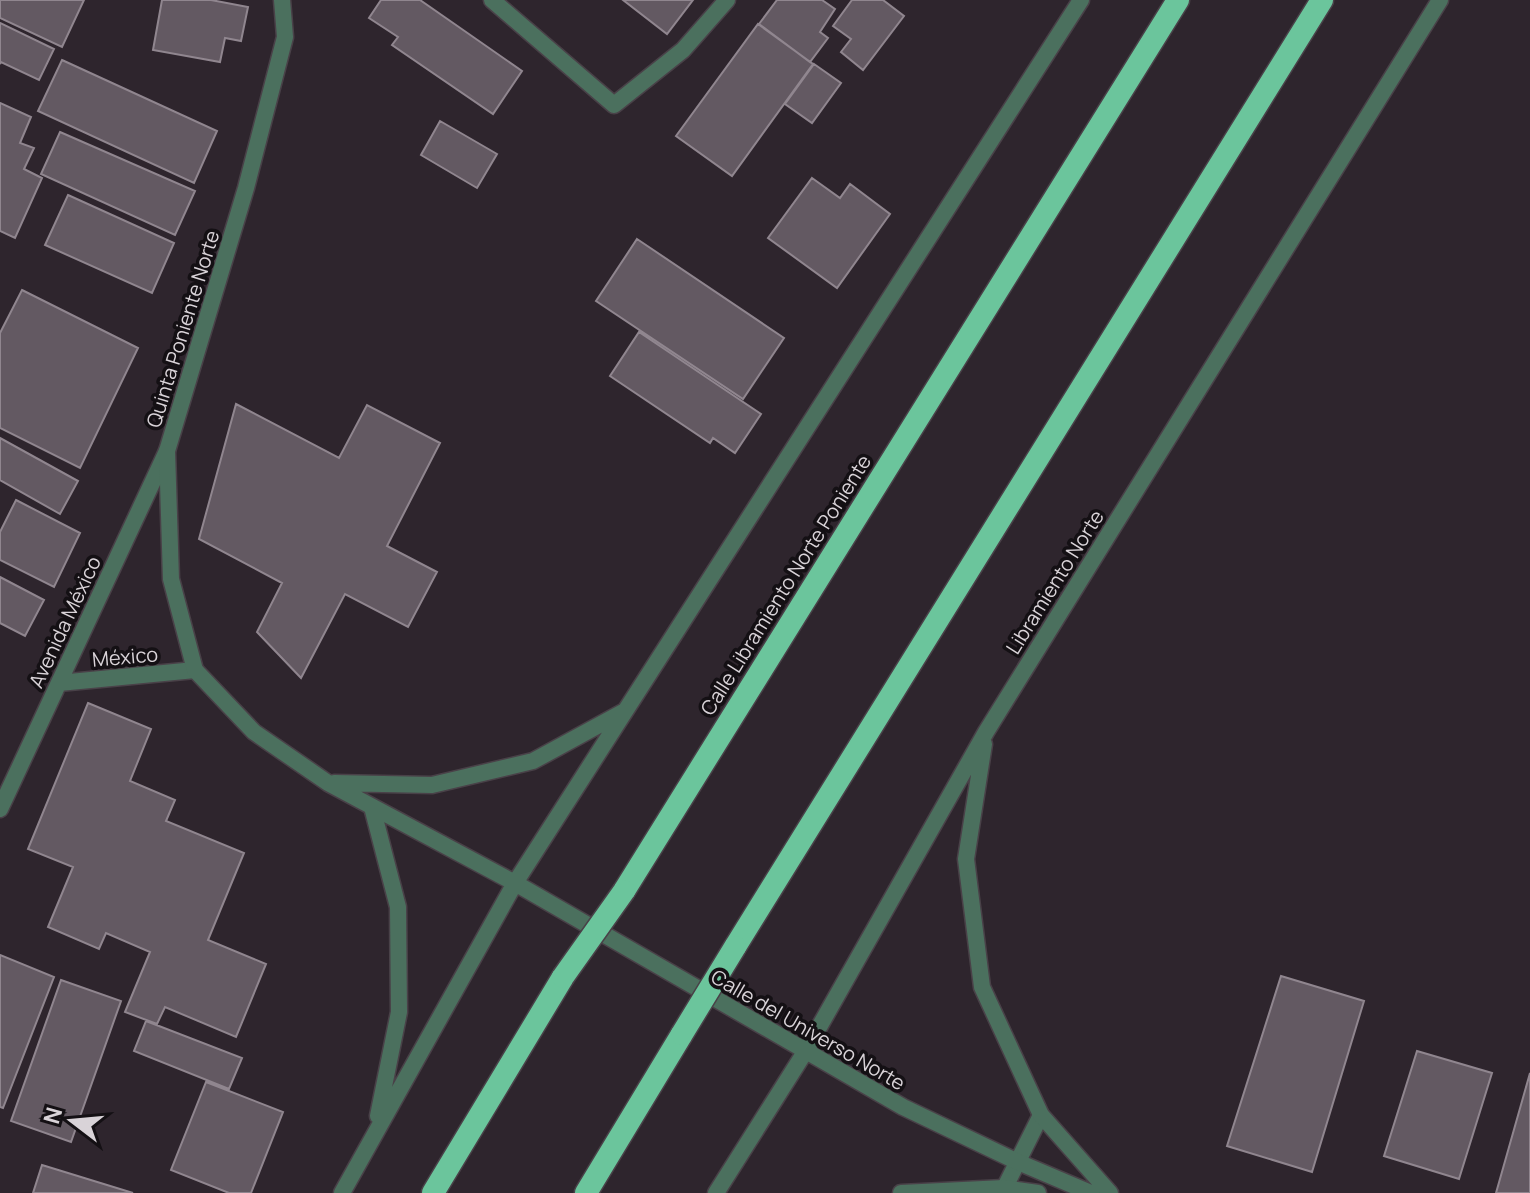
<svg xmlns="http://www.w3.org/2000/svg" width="1530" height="1193" viewBox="0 0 1530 1193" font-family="Manrope,sans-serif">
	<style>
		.building { fill: #635962; stroke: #90868f; stroke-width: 2 }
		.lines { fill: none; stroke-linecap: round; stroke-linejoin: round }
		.minor-casing { stroke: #494148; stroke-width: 19 }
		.tertiary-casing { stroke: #494148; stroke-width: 19 }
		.trunk-casing { stroke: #494148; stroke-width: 25 }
		.minor { stroke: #4b705e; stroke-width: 16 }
		.tertiary { stroke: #4b705e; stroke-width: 16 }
		.trunk { stroke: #6bc59c; stroke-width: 22 }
		.trunk-bridge-casing { stroke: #494148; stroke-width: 25; stroke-linecap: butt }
		.trunk-bridge { stroke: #6bc59c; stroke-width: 22 }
		.labels { text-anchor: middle; stroke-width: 7; stroke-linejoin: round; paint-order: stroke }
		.street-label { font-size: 20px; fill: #d9d3d8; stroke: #141014 }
	</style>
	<rect width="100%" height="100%" fill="#2e252d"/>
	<!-- building -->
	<path class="building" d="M0,0H84L62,47L0,18Z
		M162,0H211L248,7L241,41L225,38L220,62L153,50Z
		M381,0H420L522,71L493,114L392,45L398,37L369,18Z
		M623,0H693L667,34Z
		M777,0H822L835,9L820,32L828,38L810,62L759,24Z
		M852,0H883L904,16L863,70L841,52L851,39L833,26Z
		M0,23L54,49L39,80L1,62L0,64Z
		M758,24L813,64L732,176L676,136Z
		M62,60L217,131L194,183L38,111Z
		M814,64L841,83L812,123L785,104Z
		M0,103L31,117L20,143L34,148L24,169L42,178L15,238L0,231Z
		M440,121L497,154L477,188L421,155Z
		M60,132L195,191L175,235L41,174Z
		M812,178L840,198L850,184L890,214L837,288L768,238Z
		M68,195L174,243L152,293L45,245Z
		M637,239L784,338L743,399L596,301Z
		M22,290L138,348L80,468L0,428V333Z
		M639,332L761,414L735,453L713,438L710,443L610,376Z
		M236,404L339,458L367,405L440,443L387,546L437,572L408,627L345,594L301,678L257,632L282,583L199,539Z
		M0,438L78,481L60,514L0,480Z
		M16,500L80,533L54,587L0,560V532Z
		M0,577L44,600L25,636L0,623Z
		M88,703L151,729L130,781L175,800L166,821L244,853L208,940L266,964L236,1037L165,1007L157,1024L125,1012L150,952L106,933L99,949L48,927L73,867L28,849Z
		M0,955L54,977L3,1108L0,1107Z
		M1281,976L1364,1001L1312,1172L1227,1146Z
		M61,980L121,1001L71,1142L11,1121Z
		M146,1021L242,1058L229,1089L134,1051Z
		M1417,1051L1492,1073L1459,1179L1384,1156Z
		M1530,1073V1193H1496Z
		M206,1082L283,1112L251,1193H229L171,1170Z
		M42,1165L133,1193H33Z"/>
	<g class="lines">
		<!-- minor casing -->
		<g class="minor-casing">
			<path id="minor" d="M492,0L614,105L683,50L727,0
				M59,683L195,670
				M0,809L167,451
				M1002,1193L1041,1115"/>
		</g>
		<!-- tertiary casing -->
		<g class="tertiary-casing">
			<path id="tertiary" d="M282,0L285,37L246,188L167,451L171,579L195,670L254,732L328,783L515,883L903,1107L1018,1162L1091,1193
				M984,744L966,859L982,987L1041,1115L1110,1193
				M334,783L432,785L533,761L623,712
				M372,807L398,907L399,1012L378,1116
				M342,1193L515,883L1081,0
				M716,1193L805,1052L986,732L1440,0
				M901,1193L1004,1188L1038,1193"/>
		</g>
		<!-- trunk casing -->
		<g class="trunk-casing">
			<path id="trunk" d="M624,891L1178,0
				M735,947L1322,0
				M433,1193L563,977
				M586,1193L682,1034"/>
		</g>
		<!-- minor -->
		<use href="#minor" class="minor"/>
		<!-- tertiary -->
		<use href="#tertiary" class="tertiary"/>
		<!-- trunk -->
		<use href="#trunk" class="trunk"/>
		<!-- trunk-bridge casing -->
		<g class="trunk-bridge-casing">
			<path id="trunk-bridge" d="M563,977L624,891
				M682,1034L735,947"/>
		</g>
		<!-- trunk-bridge -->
		<use href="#trunk-bridge" class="trunk-bridge"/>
	</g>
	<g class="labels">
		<!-- street labels -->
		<g class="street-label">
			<text transform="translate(183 329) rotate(-73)" y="7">Quinta Poniente Norte</text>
			<text transform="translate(1055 582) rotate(-58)" y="7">Libramiento Norte</text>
			<text transform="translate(786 585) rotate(-58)" y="7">Calle Libramiento Norte Poniente</text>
			<text transform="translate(65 622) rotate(-65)" y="7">Avenida México</text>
			<text transform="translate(125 657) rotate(-5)" y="7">México</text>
			<text transform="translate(808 1030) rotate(30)" y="7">Calle del Universo Norte</text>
		</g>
	</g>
	<!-- north arrow -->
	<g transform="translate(72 1121) rotate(286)" stroke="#141014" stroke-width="6" paint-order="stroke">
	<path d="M0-6L14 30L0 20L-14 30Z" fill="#d9d3d8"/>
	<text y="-12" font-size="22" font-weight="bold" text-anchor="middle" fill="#d9d3d8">N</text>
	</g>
</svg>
